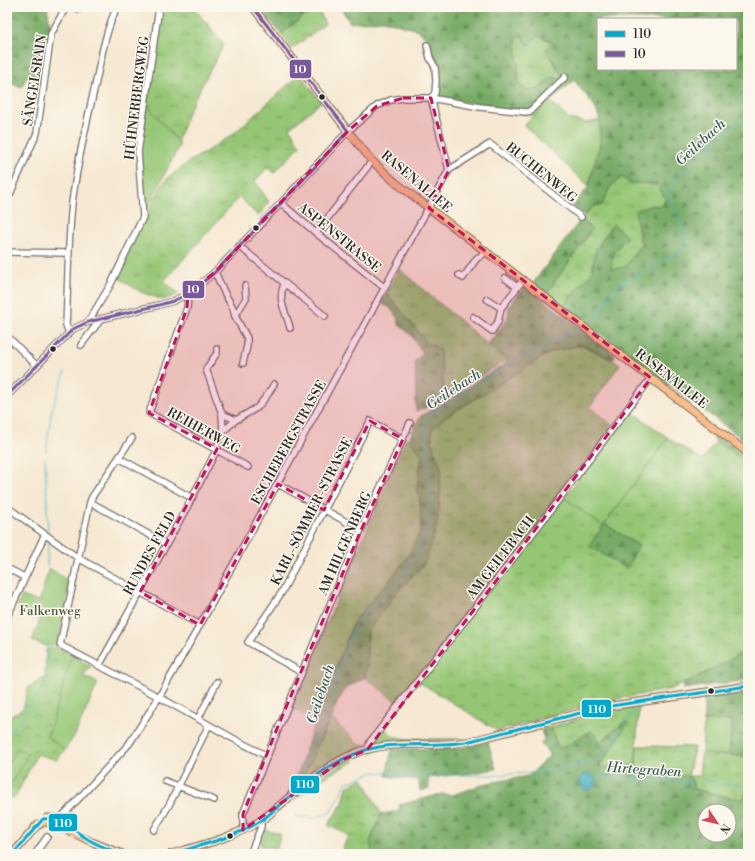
<svg xmlns="http://www.w3.org/2000/svg" width="755" height="861" viewBox="0 0 755 861" font-family="'Libre Bodoni',serif">
	<style>
		.grass { fill: url(#grass-tufts); stroke: #607850 }
		.forest { fill: url(#forest-firs); stroke: #526b48; fill-rule: evenodd }
		.park { fill: url(#park-crowns); stroke: #607850 }
		.garden { fill: #95c675; stroke: #607850 }
		.water { fill: url(#water-waves); stroke: #3a7078 }
		.lines { fill: none; stroke-linecap: round; stroke-linejoin: round }
		.stream { stroke: #49b5c6; stroke-width: 1 }
		.minor-casing { stroke: #726d65; stroke-width: 8 }
		.major-casing { stroke: #726d65; stroke-width: 9 }
		.minor { stroke: #fff; stroke-width: 5.5 }
		.major { stroke: #f9bc8a; stroke-width: 7 }
		.bus-1-casing { stroke: #fbf7ec; stroke-width: 6 }
		.bus-2-casing { stroke: #fbf7ec; stroke-width: 6 }
		.bus-1 { stroke: #00a9ce; stroke-width: 3 }
		.bus-2 { stroke: #79589c; stroke-width: 3 }
		.marked { fill: #c2185b; fill-opacity: 0.2; stroke: #c2185b; stroke-width: 3; stroke-dasharray: 8 5; stroke-linejoin: round }
		.bus-dot { fill: #2b2b2b; stroke: #fbf7ec; stroke-width: 1.5 }
		.labels { text-anchor: middle; stroke-width: 3; stroke-linejoin: round; paint-order: stroke }
		.street-label { font-size: 13px; fill: #2b2b2b; stroke: #fbf7ec }
		.park-label { font-size: 13px; fill: #4b5a41; stroke: #fbf7ec }
		.water-label { font-size: 14px; font-style: italic; fill: #365b61; stroke: #fbf7ec }
		.line-badge { stroke: #fbf7ec; stroke-width: 1.5 }
		.badge-label { font-size: 11px; text-anchor: middle; font-weight: bold; fill: #fff }
	</style>
	<defs>
		<pattern id="grass-tufts" width="24" height="20" patternUnits="userSpaceOnUse"><rect width="24" height="20" fill="#95c675"/><path d="M3 7l-1-3M5 7V3M7 7l1-3M15 17l-1-3M17 17v-4M19 17l1-3" fill="none" stroke="#7aa160"/></pattern>
		<pattern id="forest-firs" width="22" height="20" patternUnits="userSpaceOnUse"><rect width="22" height="20" fill="#78ab66"/><path d="M5 1l3.5 6h-7zM16 11l3.5 6h-7z" fill="#638b54"/></pattern>
		<pattern id="park-crowns" width="20" height="18" patternUnits="userSpaceOnUse"><rect width="20" height="18" fill="#95c675"/><path d="M2 6a3 3 0 1 1 6 0M12 15a3 3 0 1 1 6 0" fill="none" stroke="#7aa160"/></pattern>
		<pattern id="water-waves" width="16" height="10" patternUnits="userSpaceOnUse"><rect width="16" height="10" fill="#49b5c6"/><path d="M0 5q4-4 8 0t8 0" fill="none" stroke="#3d93a1"/></pattern>
	</defs>
	<rect width="100%" height="100%" fill="#fbf7ec"/>
	<filter id="ink" filterUnits="userSpaceOnUse"><feTurbulence type="fractalNoise" baseFrequency=".025" numOctaves="2"/><feDisplacementMap in="SourceGraphic" scale="8" xChannelSelector="R" yChannelSelector="G"/><feConvolveMatrix kernelMatrix="1 2 1 2 8 2 1 2 1" color-interpolation-filters="sRGB"/></filter>
	<filter id="wash" filterUnits="userSpaceOnUse"><feTurbulence type="fractalNoise" baseFrequency=".012" numOctaves="4" result="noise"/><feDisplacementMap in="SourceGraphic" scale="16" xChannelSelector="R" yChannelSelector="G"/><feGaussianBlur stdDeviation="0.9" result="paint"/><feColorMatrix in="noise" values="0 0 0 0 0 0 0 0 0 0 0 0 0 0 0 0 0 1.4 0 .05"/><feComposite in="paint" operator="in"/></filter>
	<g filter="url(#wash)">
		<rect width="100%" height="100%" fill="#f6e8d2"/>
		<!-- grass -->
		<path class="grass" d="M160,7H193L224,44L190,108L177,142L147,105Z
			M315,7L320,13L325,24L292,49L281,34Z
			M522,35L539,36L552,42L546,49L566,82L552,77L538,90H525L519,83L516,40Z
			M300,74L321,102L290,128L300,146L274,173L268,167L255,181L269,202L258,216L239,197L164,281L179,294L163,300L141,292L117,277L145,219L160,188L167,179L189,162L231,136Z
			M622,177L630,183L658,184L666,200L658,206L635,211L641,243L626,267L610,269L614,252L627,237L613,224L596,249L592,272L563,306L547,293L592,229L581,219L594,206L602,205L610,187Z
			M399,269L506,360L476,378L441,402L444,386L439,349L427,343L387,293Z
			M582,345L620,364L590,407L613,426L560,495L603,526L589,546H639L605,524L668,438L702,460L716,442L731,451L748,463V650L705,673L671,689L601,702L498,731L416,680L398,703L365,677L367,656L368,631L393,597L435,532L439,511L441,468L433,446L431,430L445,417L551,352Z
			M406,438L409,440L422,454L417,490L420,497L421,529L410,553L394,575L354,621L315,721L291,708Z
			M634,707H639L635,766L599,768L628,723L599,743L558,748L551,727L607,711Z
			M331,718L359,745L366,744V745L288,795L292,783L295,785L301,781Z
			M385,728L392,736L409,739H464L372,744Z
			M702,753C717,755 733,755 748,757V784L744,800L694,789L692,781L688,776H701L700,764Z
			M352,758L355,761L330,774L273,815C297,794 323,773 352,758Z
			M363,778L381,814L370,842L373,854H341L346,840L349,838L343,832L329,826V823L343,803L347,787Z"/>
		<!-- forest -->
		<path class="forest" d="M7,7H47L51,29L42,83L26,78L22,87L11,84L7,94Z
			M259,7H315L281,34Z
			M340,7H748V443L563,306L592,272L596,249L613,224L627,237L614,252L611,269L626,267L641,244L635,211L652,205L658,206L666,200L657,184L630,183L622,177L610,187L602,205L594,206L584,215L573,206L589,186L600,143V120L595,107L574,80L534,116L436,96L437,87L428,40L418,30L383,20L350,23ZM598,19H736V69H598ZM521,35L528,45L539,36L552,41L546,49L565,81L552,77L538,90H525L519,83L516,40Z
			M581,219L592,229L547,293L533,283Z
			M526,287L615,355V358L612,359L582,345L551,352L480,396L445,417L431,430L433,446L441,468L439,511L435,532L425,563L393,597L368,631L367,656L365,677L346,688L337,703L310,763L301,781L295,785L292,783L300,768L315,721L354,621L394,575L410,553L421,529L420,497L417,490L422,454L409,440L415,425L421,416L451,399L478,380L507,363L506,360L488,344L508,318L509,307L523,288Z
			M387,293L427,343L439,349C443,369 445,382 441,402L416,411L415,361L423,353L411,335L399,325L397,316L389,307L381,303Z
			M710,429L748,458L747,463L731,451L716,442Z
			M605,524L639,546L626,568L589,546Z
			M748,650V680L683,689V684L705,673Z
			M748,693V757L729,754L732,721H704V698Z
			M625,721L628,723L599,768L635,766L637,746L694,747L688,776L692,781L694,789L743,800L748,784V854H373L370,842L381,814L400,811L399,805L442,794L452,795L488,783L529,776L550,755L541,743L544,739L541,730L551,727L558,748C571,747 579,735 591,731L600,742ZM705,811H729V835H705Z
			M488,742L496,769L479,772L428,778L429,789L420,791L418,780L386,776L392,749L461,748Z"/>
		<!-- park -->
		<path class="park" d="M58,647L72,656L55,712L54,718L47,736L65,750L57,760L37,754L15,798L7,797V720L10,716L23,709L28,688L45,677L46,649Z
			M637,746L694,747L688,776L636,773Z"/>
		<!-- garden -->
		<path class="garden" d="M550,101L569,119L587,123L600,120V143L588,186L524,125Z
			M147,105L180,144L144,214L139,149Z
			M630,410L668,438L603,526L564,498Z
			M49,568L70,582L58,644L46,646L32,641L40,619L17,608L22,596L39,602Z
			M72,656L91,666L83,676L98,683L75,735L65,750L47,737L54,718L55,712Z
			M704,721H732L729,754L715,755L702,753Z
			M17,748L28,754L10,785L7,783V766Z
			M265,830L280,834L277,849L260,845Z"/>
		<!-- water -->
		<path class="water" d="M580 782a8 8 0 1 1 16 0a8 8 0 1 1-16 0Z"/>
		<g class="lines">
			<!-- stream -->
			<path class="stream" d="M589,326L598,316L616,286L689,247L669,194L679,175L748,113
				M46,451L52,409L65,372
				M45,459L48,530
				M47,566L48,540
				M47,638L48,647
				M7,735L21,719L45,682L47,651
				M596,776L691,783
				M703,779L715,783L748,785
				M290,792L317,737L326,716L341,663L355,625L380,599L405,571L419,553L432,511L426,433L427,417C476,385 525,350 580,329
				M296,816L311,818L330,813L346,783L374,772L412,775H496L530,773L597,762L611,745L634,710"/>
		</g>
	</g>
	<g filter="url(#ink)">
		<g class="lines">
			<!-- minor casing -->
			<g class="minor-casing">
				<path id="minor" d="M75,7L79,9
					M449,170L490,144L581,217
					M7,201L37,133L51,34L66,7
					M281,203L316,233L385,288
					M316,233L372,161
					M239,246L325,316
					M7,252L69,253
					M215,272L224,292L233,308L235,316L247,338V346L243,363
					M459,275L463,278L477,258L481,256L486,251
					M505,278L517,287
					M284,284C277,301 286,311 290,328
					M188,294L187,308L149,413L248,467
					M487,299L501,308
					M235,316L246,298L245,286
					M473,317L492,331L498,322L501,308L523,280
					M88,322L111,284L143,217L138,152L159,7
					M69,333L66,325C68,285 68,243 72,203C77,163 86,125 95,86C101,59 105,32 117,7
					M7,336L37,366
					M81,345L101,319
					M217,349V353L206,369L222,414L223,431
					M7,396L73,329L88,322L159,305L173,301L188,294L215,272L254,231L260,226L263,221L281,203L348,131L377,106L391,100L403,98H431L480,107L526,112L530,111L565,77
					M222,414L236,420
					M132,438L92,497L90,502L60,645L159,697L236,740L267,756
					M119,458L192,498
					M278,484L361,530
					M90,502L166,544
					M7,507L78,558L200,625
					M7,568L24,577
					M7,617L45,534
					M99,666L192,498L217,449L219,438L223,431L236,420L258,407L268,394L274,384
					M301,672L248,642L282,592L370,421L403,439
					M198,719L217,682
					M367,750L370,742L543,520L651,378
					M165,781L214,800
					M59,820L129,744L159,697L200,625L449,170L431,98L435,93L436,81L435,67L430,58L427,45
					M154,830L169,805L209,725
					M243,830V814L361,530L410,423
					M35,854L47,837
					M250,854L261,827V820"/>
			</g>
			<!-- major casing -->
			<g class="major-casing">
				<path id="major" d="M253,7L348,131L372,161L395,182L748,453
					M47,818H55L68,826
					M35,827L44,822L53,823L92,842L122,854
					M13,854L38,824
					M171,854C202,845 234,837 262,820C270,814 277,807 285,801C306,783 330,763 356,753C384,742 413,745 443,744C455,744 467,742 479,739L604,707L748,686"/>
			</g>
			<!-- minor -->
			<use href="#minor" class="minor"/>
			<!-- major -->
			<use href="#major" class="major"/>
			<!-- bus-1 casing -->
			<g class="bus-1-casing">
				<path id="bus-1" d="M13,854L43,819C63,816 76,834 93,842C102,847 112,850 122,854
					M171,854C201,845 235,838 262,820C268,816 274,810 280,805C303,786 326,765 355,754C390,739 429,748 466,742L604,707L748,686"/>
			</g>
			<!-- bus-2 casing -->
			<g class="bus-2-casing">
				<path id="bus-2" d="M253,7L348,131
					M7,396L73,329L88,322L159,305L173,301L188,294L215,272L254,231C260,220 273,212 282,202C304,179 326,155 348,131"/>
			</g>
			<!-- bus-1 -->
			<use href="#bus-1" class="bus-1"/>
			<!-- bus-2 -->
			<use href="#bus-2" class="bus-2"/>
		</g>
	</g>
	<!-- marked area -->
	<path class="marked" d="M403,98H431L449,170L429,208L651,378L367,750L342,760L243,830V814L276,731L361,530L403,439L370,421L324,510L278,484L200,625L140,592L217,449L149,413L187,308L188,294L215,272L348,131L377,106Z"/>
	<!-- markers -->
	<g class="bus-dot">
		<circle cx="322" cy="97" r="3.5"/>
		<circle cx="256" cy="228" r="3.5"/>
		<circle cx="53" cy="349" r="3.5"/>
		<circle cx="711" cy="691" r="3.5"/>
		<circle cx="230" cy="836" r="3.5"/>
	</g>
	<g class="labels">
		<!-- street labels -->
		<g class="street-label">
			<text transform="translate(34 80) rotate(-81)" y="5">SÄNGELSRAIN</text>
			<text transform="translate(136 98) rotate(-83)" y="5">HÜHNERBERGWEG</text>
			<text transform="translate(542 172) rotate(39)" y="5">BUCHENWEG</text>
			<text transform="translate(417 181) rotate(40)" y="5">RASENALLEE</text>
			<text transform="translate(340 237) rotate(39)" y="5">ASPENSTRASSE</text>
			<text transform="translate(672 378) rotate(38)" y="5">RASENALLEE</text>
			<text transform="translate(204 430) rotate(29)" y="5">REIHERWEG</text>
			<text transform="translate(288 442) rotate(-61)" y="5">ESCHEBERGSTRASSE</text>
			<text transform="translate(311 511) rotate(-63)" y="5">KARL-SÖMMER-STRASSE</text>
			<text transform="translate(344 543) rotate(-66)" y="5">AM HILGENBERG</text>
			<text transform="translate(149 553) rotate(-61)" y="5">RUNDES FELD</text>
			<text transform="translate(500 557) rotate(-52)" y="5">AM GEILEBACH</text>
		</g>
		<!-- park labels -->
		<g class="park-label">
			<text x="50" y="615">Falkenweg</text>
		</g>
		<!-- water labels -->
		<g class="water-label">
			<text transform="translate(700 142) rotate(-42)" y="5">Geilebach</text>
			<text transform="translate(453 389) rotate(-33)" y="5">Geilebach</text>
			<text transform="translate(320 694) rotate(-72)" y="5">Geilebach</text>
			<text transform="translate(644 769) rotate(4)" y="5">Hirtegraben</text>
		</g>
	</g>
	<g class="line-badge">
		<rect x="289" y="59" width="23" height="20" rx="4" fill="#79589c"/>
		<rect x="182" y="280" width="23" height="19" rx="4" fill="#79589c"/>
		<rect x="581" y="699" width="31" height="19" rx="4" fill="#00a9ce"/>
		<rect x="290" y="775" width="30" height="19" rx="4" fill="#00a9ce"/>
		<rect x="48" y="813" width="30" height="19" rx="4" fill="#00a9ce"/>
	</g>
	<g class="badge-label">
		<text x="300" y="73">10</text>
		<text x="193" y="293">10</text>
		<text x="597" y="713">110</text>
		<text x="305" y="788">110</text>
		<text x="63" y="827">110</text>
	</g>
	<!-- margin -->
	<rect width="755" height="861" fill="none" stroke="#fbf7ec" stroke-width="24"/>
	<!-- legend -->
	<rect x="597" y="18" width="140" height="52" fill="#fbf7ec" stroke="#a8a59f"/>
	<rect x="605" y="31" width="20" height="6" fill="#00a9ce" stroke="#a8a59f"/>
	<text x="633" y="38" font-size="12" fill="#2b2b2b">110</text>
	<rect x="605" y="51" width="20" height="6" fill="#79589c" stroke="#a8a59f"/>
	<text x="633" y="58" font-size="12" fill="#2b2b2b">10</text>
	<!-- north arrow -->
	<g transform="translate(717 823) rotate(125)"><circle r="19" fill="#fbf7ec" stroke="#a8a59f"/>
	<path d="M0-3L7 15L0 10L-7 15Z" fill="#d1495b"/>
	<text y="-6" font-size="11" font-weight="bold" text-anchor="middle" fill="#2b2b2b">N</text>
	</g>
</svg>
